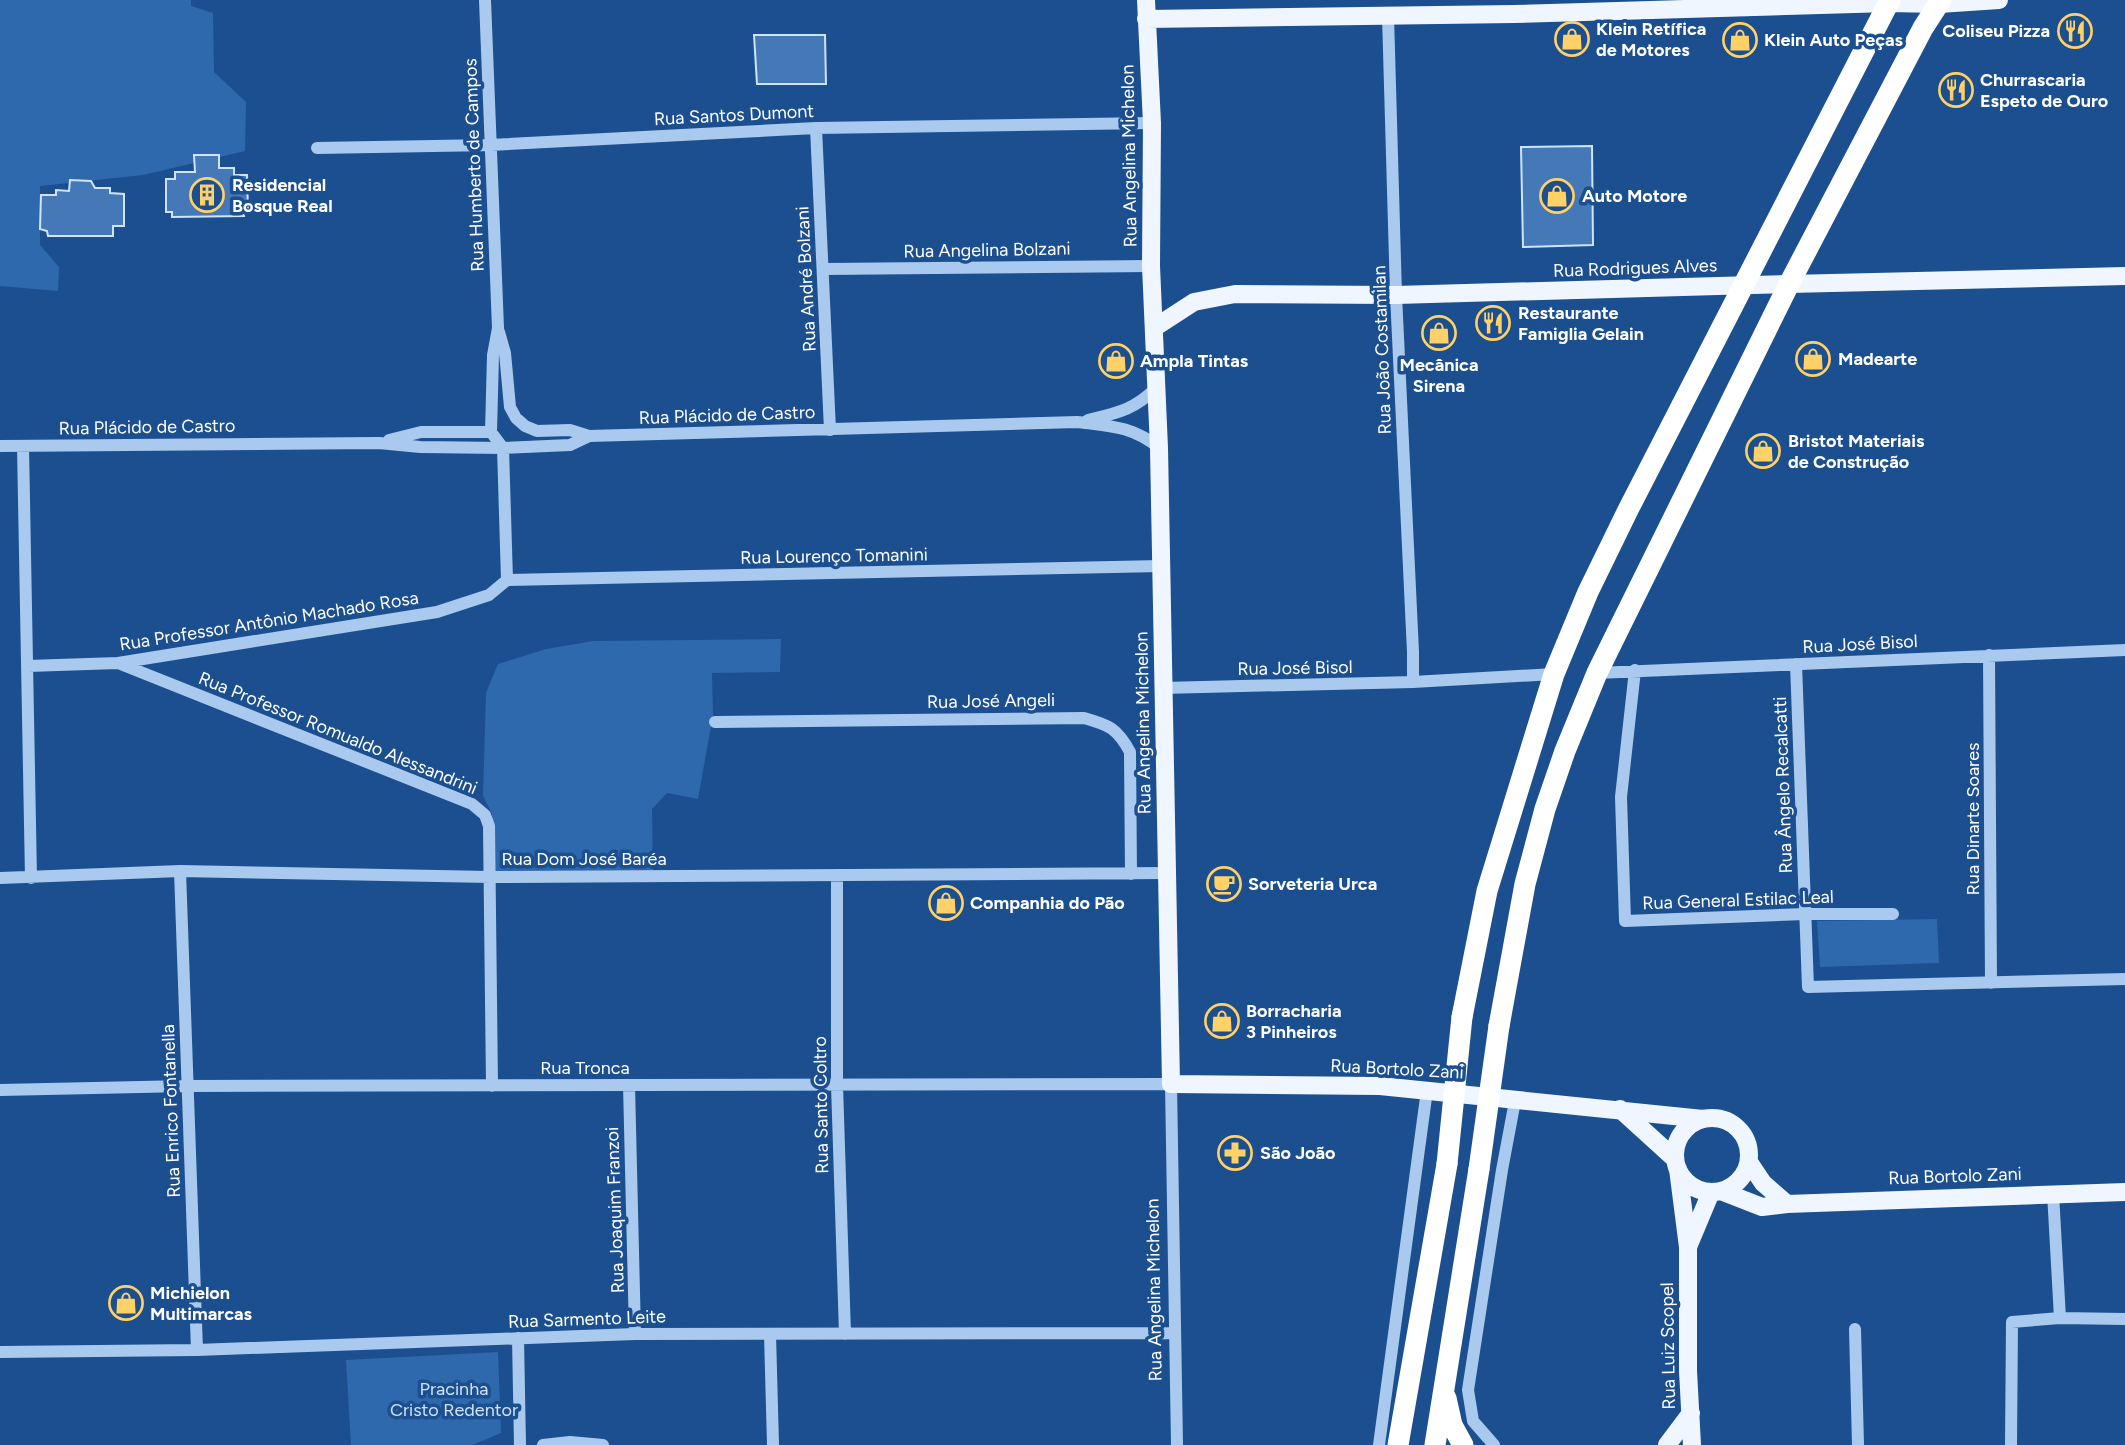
<svg xmlns="http://www.w3.org/2000/svg" width="2125" height="1445" viewBox="0 0 2125 1445" font-family="Figtree,sans-serif">
	<style>
		.green { fill: #2e69ad }
		.building { fill: #4478b7; stroke: #cfe3fa; stroke-width: 2 }
		.lines { fill: none; stroke-linecap: round; stroke-linejoin: round }
		.minor { stroke: #a9c9ee; stroke-width: 12 }
		.major { stroke: #f0f6ff; stroke-width: 18 }
		.highway { stroke: #fff; stroke-width: 21 }
		.highway-bridge { stroke: #fff; stroke-width: 21 }
		.labels { text-anchor: middle; stroke-width: 7; stroke-linejoin: round; paint-order: stroke }
		.poi-label { font-size: 18px; font-weight: bold; fill: #fff; stroke: #1b4f8f; text-anchor: start }
		.street-label { font-size: 18px; fill: #fff; stroke: #1b4f8f }
		.park-label { font-size: 18px; fill: #cfe3fa; stroke: #1b4f8f }
	</style>
	<rect width="100%" height="100%" fill="#1b4f8f"/>
	<!-- green -->
	<path class="green" d="M0,0H191V6L213,13L214,72L246,102L245,151L143,175L40,186V245L59,267L58,291L0,286Z
		M781,639L780,672L712,673L713,715L698,799L667,793L652,809L653,874H493L492,814L483,796L486,693L498,664L546,649L593,641Z
		M1937,919L1939,963L1820,967L1817,921Z
		M498,1352L501,1433L472,1445H351L346,1360Z"/>
	<!-- building -->
	<path class="building" d="M754,35H825L826,84H757Z
		M1592,146L1593,245L1523,247L1521,147Z
		M194,155H219V168H234V175H247L248,210H243L244,216L172,217V212H166V179H175V172H195Z
		M70,180L91,181L95,188H110V193L124,194V226H113V236H48L47,231L40,229L41,195H56V190L69,191Z"/>
	<g class="lines">
		<!-- minor -->
		<path class="minor" d="M485,0L498,328L493,355L491,432L503,448L507,580
			M1388,16L1396,295L1413,652V682
			M816,128L830,430
			M317,148L491,145L816,128L1152,123
			M823,269L1151,266
			M499,332L505,353L510,407L516,418L525,426L537,431L570,430L589,436
			M1088,420C1116,413 1134,410 1155,389
			M389,440L421,432H491
			M0,446L379,443L420,447L503,448L570,445L589,436L1077,422C1109,426 1133,426 1159,448
			M23,446L31,878
			M507,580L1161,566
			M1989,655L1991,983
			M118,663L472,804L485,815L489,826L492,1086
			M1796,664L1808,987L2125,979
			M28,666L118,663L437,612L489,595L507,580
			M1635,670L1621,797L1625,921L1805,914H1893
			M1597,673L2125,650
			M1162,688L1413,682L1554,674
			M715,722L1084,718C1109,725 1117,728 1130,752L1131,874
			M180,871L197,1350
			M837,875V1085L845,1334
			M0,878L180,871L490,877L1167,873
			M629,1085L635,1334
			M0,1090L187,1086L1171,1084L1177,1445
			M2053,1193L2060,1318
			M1855,1329L1858,1445
			M770,1334L773,1445
			M518,1338L520,1445
			M0,1352L197,1350L635,1334L1175,1333
			M543,1445L570,1442L603,1445
			M1379,1445L1427,1090
			M1494,1445L1473,1421L1468,1390L1502,1170L1515,1101
			M2011,1445L2012,1322L2060,1318L2125,1319"/>
		<!-- major -->
		<path class="major" d="M1146,0L1152,123L1151,266L1159,448L1171,1084L1380,1086L1703,1119
			M1146,19L1514,14L1889,3L1939,4L1999,0
			M1154,328L1194,302L1235,294L1396,295L1789,284L2125,276
			M1620,1109L1675,1159
			M1675 1155a37 37 0 1 1 74 0a37 37 0 1 1-74 0Z
			M1749,1162L1763,1183L1787,1204
			M1678,1169L1688,1247V1371L1692,1445
			M1721,1191L1762,1207L1787,1204L2125,1192
			M1688,1247L1711,1192
			M1667,1445L1691,1413"/>
		<!-- highway -->
		<path class="highway" d="M1462,1017L1487,891L1554,674L1588,592L1629,508L1890,0
			M1499,1026L1525,884L1545,809L1565,751L1597,673L1789,284L1923,28L1941,0
			M1446,1398L1452,1425L1463,1445
			M1398,1445L1447,1164
			M1435,1445L1479,1169"/>
		<!-- highway-bridge -->
		<path class="highway-bridge" d="M1447,1164L1462,1017
			M1479,1169L1499,1026"/>
	</g>
	<!-- icons -->
	<defs>
		<g id="restaurant-ring" transform="scale(1.75)"><circle r="9.5" fill="#1b4f8f" stroke="#ffd166" stroke-width="1.5"/><path d="M-5-6h1v4h1v-4h1v4h1v-4h1v5L-1.5 .5V6h-2V.5L-5-1ZM5-6V6H3V1.5H1.5Q1.5-4 5-6Z" fill="#ffd166"/></g>
		<g id="shop-ring" transform="scale(1.75)"><circle r="9.5" fill="#1b4f8f" stroke="#ffd166" stroke-width="1.5"/><path d="M-5-2.5h2.3a2.7 3.5 0 0 1 5.4 0H5L5.5 6h-11ZM-1.5-2.5h3a1.5 2.3 0 0 0-3 0Z" fill="#ffd166"/></g>
		<g id="building-ring" transform="scale(1.75)"><circle r="9.5" fill="#1b4f8f" stroke="#ffd166" stroke-width="1.5"/><path d="M-4-6H4V6H1V3H-1V6H-4ZM-2.5-4.3h1.7v1.8h-1.7ZM.8-4.3h1.7v1.8H.8ZM-2.5-1h1.7V.8h-1.7ZM.8-1h1.7V.8H.8Z" fill="#ffd166"/></g>
		<g id="cafe-ring" transform="scale(1.75)"><circle r="9.5" fill="#1b4f8f" stroke="#ffd166" stroke-width="1.5"/><path d="M-5.5-4.5H6V0H3Q3 3.5 0 3.5H-2.5Q-5.5 3.5-5.5 0ZM3-3.2v2h1.7v-2ZM-6 4.5H4V6H-6Z" fill="#ffd166"/></g>
		<g id="pharmacy-ring" transform="scale(1.75)"><circle r="9.5" fill="#1b4f8f" stroke="#ffd166" stroke-width="1.5"/><path d="M-2-6h4v4h4v4h-4v4h-4v-4h-4v-4h4Z" fill="#ffd166"/></g>
	</defs>
	<g fill-rule="evenodd">
		<use href="#restaurant-ring" x="2075" y="31"/>
		<use href="#shop-ring" x="1572" y="39"/>
		<use href="#shop-ring" x="1740" y="40"/>
		<use href="#restaurant-ring" x="1956" y="90"/>
		<use href="#building-ring" x="207" y="195"/>
		<use href="#shop-ring" x="1557" y="196"/>
		<use href="#restaurant-ring" x="1493" y="323"/>
		<use href="#shop-ring" x="1439" y="333"/>
		<use href="#shop-ring" x="1813" y="359"/>
		<use href="#shop-ring" x="1116" y="361"/>
		<use href="#shop-ring" x="1763" y="451"/>
		<use href="#cafe-ring" x="1224" y="884"/>
		<use href="#shop-ring" x="946" y="903"/>
		<use href="#shop-ring" x="1222" y="1021"/>
		<use href="#pharmacy-ring" x="1235" y="1153"/>
		<use href="#shop-ring" x="126" y="1303"/>
	</g>
	<g class="labels">
		<!-- poi labels -->
		<g class="poi-label">
			<text x="1596" y="35">Klein Retífica<tspan x="1596" dy="21">de Motores</tspan></text>
			<text x="2050" y="37" text-anchor="end">Coliseu Pizza</text>
			<text x="1764" y="46">Klein Auto Peças</text>
			<text x="1980" y="86">Churrascaria<tspan x="1980" dy="21">Espeto de Ouro</tspan></text>
			<text x="232" y="191">Residencial<tspan x="232" dy="21">Bosque Real</tspan></text>
			<text x="1582" y="202">Auto Motore</text>
			<text x="1518" y="319">Restaurante<tspan x="1518" dy="21">Famiglia Gelain</tspan></text>
			<text x="1838" y="365">Madearte</text>
			<text x="1140" y="367">Ampla Tintas</text>
			<text x="1439" y="371" text-anchor="middle">Mecânica<tspan x="1439" dy="21">Sirena</tspan></text>
			<text x="1788" y="447">Bristot Materiais<tspan x="1788" dy="21">de Construção</tspan></text>
			<text x="1248" y="890">Sorveteria Urca</text>
			<text x="970" y="909">Companhia do Pão</text>
			<text x="1246" y="1017">Borracharia<tspan x="1246" dy="21">3 Pinheiros</tspan></text>
			<text x="1260" y="1159">São João</text>
			<text x="150" y="1299">Michielon<tspan x="150" dy="21">Multimarcas</tspan></text>
		</g>
		<!-- street labels -->
		<g class="street-label">
			<text transform="translate(734 115) rotate(-3)" y="6">Rua Santos Dumont</text>
			<text transform="translate(1129 156) rotate(-91)" y="6">Rua Angelina Michelon</text>
			<text transform="translate(474 165) rotate(-92)" y="6">Rua Humberto de Campos</text>
			<text transform="translate(987 250) rotate(-1)" y="6">Rua Angelina Bolzani</text>
			<text transform="translate(1635 268) rotate(-2)" y="6">Rua Rodrigues Alves</text>
			<text transform="translate(806 279) rotate(-93)" y="6">Rua André Bolzani</text>
			<text transform="translate(1382 350) rotate(-92)" y="6">Rua João Costamilan</text>
			<text transform="translate(727 415) rotate(-2)" y="6">Rua Plácido de Castro</text>
			<text transform="translate(147 427) rotate(-1)" y="6">Rua Plácido de Castro</text>
			<text transform="translate(834 556) rotate(-1)" y="6">Rua Lourenço Tomanini</text>
			<text transform="translate(269 621) rotate(-9)" y="6">Rua Professor Antônio Machado Rosa</text>
			<text transform="translate(1860 644) rotate(-3)" y="6">Rua José Bisol</text>
			<text transform="translate(1295 668) rotate(-1)" y="6">Rua José Bisol</text>
			<text transform="translate(991 701) rotate(-1)" y="6">Rua José Angeli</text>
			<text transform="translate(1143 723) rotate(-91)" y="6">Rua Angelina Michelon</text>
			<text transform="translate(338 733) rotate(22)" y="6">Rua Professor Romualdo Alessandrini</text>
			<text transform="translate(1783 785) rotate(-92)" y="6">Rua Ângelo Recalcatti</text>
			<text transform="translate(1973 819) rotate(-90)" y="6">Rua Dinarte Soares</text>
			<text x="584" y="865">Rua Dom José Baréa</text>
			<text transform="translate(1738 900) rotate(-2)" y="6">Rua General Estilac Leal</text>
			<text x="585" y="1074">Rua Tronca</text>
			<text transform="translate(1397 1069) rotate(3)" y="6">Rua Bortolo Zani</text>
			<text transform="translate(821 1105) rotate(-91)" y="6">Rua Santo Coltro</text>
			<text transform="translate(171 1111) rotate(-92)" y="6">Rua Enrico Fontanella</text>
			<text transform="translate(1955 1176) rotate(-2)" y="6">Rua Bortolo Zani</text>
			<text transform="translate(615 1210) rotate(-92)" y="6">Rua Joaquim Franzoi</text>
			<text transform="translate(1154 1290) rotate(-91)" y="6">Rua Angelina Michelon</text>
			<text transform="translate(587 1319) rotate(-2)" y="6">Rua Sarmento Leite</text>
			<text transform="translate(1668 1346) rotate(-91)" y="6">Rua Luiz Scopel</text>
		</g>
		<!-- park labels -->
		<g class="park-label">
			<text x="454" y="1395">Pracinha<tspan x="454" dy="21">Cristo Redentor</tspan></text>
		</g>
	</g>
</svg>
